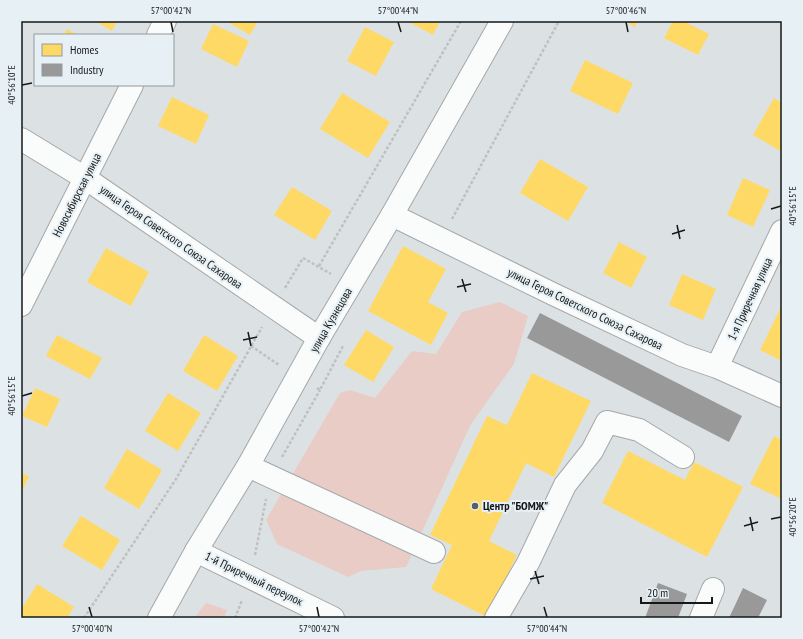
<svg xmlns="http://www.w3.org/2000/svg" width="803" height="639" viewBox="0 0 803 639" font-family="'PT Sans Narrow',sans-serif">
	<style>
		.green { fill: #e9ccc6 }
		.homes { fill: #ffd966 }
		.industry { fill: #999 }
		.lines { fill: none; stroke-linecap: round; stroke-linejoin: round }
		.minor-casing { stroke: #a3a8a9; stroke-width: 24 }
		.major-casing { stroke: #a3a8a9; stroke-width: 24 }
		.path { stroke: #bfc0c0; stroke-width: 2.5; stroke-dasharray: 3 2; stroke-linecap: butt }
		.minor { stroke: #fafbfb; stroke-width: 22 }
		.major { stroke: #fafbfb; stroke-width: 22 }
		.ticks { fill: none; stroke: #141819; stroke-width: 1.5 }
		.poi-dot { fill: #5a5f60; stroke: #e7f0f4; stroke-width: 1.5 }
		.labels { text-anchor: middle; stroke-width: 4; stroke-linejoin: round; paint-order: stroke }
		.street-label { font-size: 12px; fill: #141819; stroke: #e7f0f4 }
		.poi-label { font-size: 12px; font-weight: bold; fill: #141819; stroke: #e7f0f4; text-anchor: start }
		.neatline { fill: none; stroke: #141819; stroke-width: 1.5 }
		.ticks-label { font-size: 10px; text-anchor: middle; fill: #141819 }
	</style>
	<rect width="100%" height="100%" fill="#dce2e3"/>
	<!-- green -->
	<path class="green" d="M500,302L528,316L514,364L471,424L406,567L361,571L348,577L277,544L266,520L340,393L350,390L375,398L412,351L436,354L462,312Z
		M206,603L227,610L224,618H194Z"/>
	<!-- homes -->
	<path class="homes" d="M95,21H117L112,31Z
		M226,21H258L250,35Z
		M407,21H440L433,35Z
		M625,21H638L635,27Z
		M673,21H683L709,34L698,55L664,38Z
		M213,24L249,41L237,67L201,49Z
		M365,27L394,42L376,76L347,61Z
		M67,29L77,35H64Z
		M585,60L633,83L618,114L570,91Z
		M342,93L390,122L368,158L320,129Z
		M172,97L209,115L196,144L158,126Z
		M774,98L782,103V152L753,135Z
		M540,159L588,187L568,221L520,193Z
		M743,178L770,190L753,227L727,215Z
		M292,187L332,211L315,240L274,215Z
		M619,242L647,257L631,288L603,273Z
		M403,246L446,269L428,302L448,313L431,345L368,311Z
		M106,248L149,272L131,306L87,282Z
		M682,274L716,289L703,320L669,305Z
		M782,305V361L760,350Z
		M366,330L394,347L373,382L344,365Z
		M57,335L102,358L90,379L46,356Z
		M204,335L238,356L217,391L183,371Z
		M532,373L591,401L554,477L526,463L489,541L517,555L487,617L431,589L452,545L430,535L487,416L507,425Z
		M35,388L60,399L47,427L22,416Z
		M168,393L201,413L178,451L145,431Z
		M774,436L782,440V499L750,484Z
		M127,449L162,470L139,509L104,488Z
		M628,451L685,480L694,462L743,487L707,557L602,503Z
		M21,473L29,476L21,494Z
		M81,516L120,540L102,570L62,546Z
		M37,584L74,607L67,618H24L21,616V610Z"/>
	<!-- industry -->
	<path class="industry" d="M540,313L742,416L729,442L527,338Z
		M658,583L687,594L678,618H645Z
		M743,588L767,600L758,618H729Z"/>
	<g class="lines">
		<!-- minor casing -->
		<g class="minor-casing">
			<path id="minor" d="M158,35L165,21
				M21,139L85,178L319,338
				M392,215L555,295L682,355L717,367L782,396
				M21,305L132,85
				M717,367L782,231
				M248,466L434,552
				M196,551L333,618
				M496,618L528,563L565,485L592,451L607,422L639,430L683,457
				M701,618L713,589"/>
		</g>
		<!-- major casing -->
		<g class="major-casing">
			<path id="major" d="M159,618L196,551L248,466L319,338L392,215L502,21"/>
		</g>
		<!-- path -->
		<path class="path" d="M452,219L559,21
			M319,266L461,21
			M285,288L303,258L331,274
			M251,346L279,365
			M317,388L320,390L343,346
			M282,457L320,390
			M255,555L266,499
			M84,618L176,479L262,327
			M235,618L242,600"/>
		<!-- minor -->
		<use href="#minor" class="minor"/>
		<!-- major -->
		<use href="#major" class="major"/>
	</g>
	<!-- ticks -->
	<path class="ticks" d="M171,22L173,32M398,22L401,32M626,22L628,32M22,85L32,83M771,209L781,206M677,225L680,239M672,234L685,230M462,279L466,292M457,287L471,284M248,332L251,346M243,340L257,337M22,396L32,393M750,517L753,531M771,519L781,517M744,526L758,522M535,571L539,584M530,579L544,576M89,607L92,617M317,607L319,617M544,607L547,617"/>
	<!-- markers -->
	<circle class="poi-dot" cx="475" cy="506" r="4"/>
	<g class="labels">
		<!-- street labels -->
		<g class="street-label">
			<text transform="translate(77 195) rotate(-63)" y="4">Новосибирская улица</text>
			<text transform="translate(171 237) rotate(35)" y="4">улица Героя Советского Союза Сахарова</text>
			<text transform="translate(750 299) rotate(-65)" y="4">1-я Приречная улица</text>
			<text transform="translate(585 309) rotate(26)" y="4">улица Героя Советского Союза Сахарова</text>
			<text transform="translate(331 320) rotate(-60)" y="4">улица Кузнецова</text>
			<text transform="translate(254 579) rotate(26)" y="4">1-й Приречный переулок</text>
		</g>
		<!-- poi labels -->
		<g class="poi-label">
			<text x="483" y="510">Центр "БОМЖ"</text>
		</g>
	</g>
	<!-- border -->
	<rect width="803" height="639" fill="none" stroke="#e7f0f4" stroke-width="44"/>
	<!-- legend -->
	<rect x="34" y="34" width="140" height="52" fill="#e7f0f4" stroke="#939a9c"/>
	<rect x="42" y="44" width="20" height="12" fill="#ffd966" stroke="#939a9c"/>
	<text x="70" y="54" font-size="12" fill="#141819">Homes</text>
	<rect x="42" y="64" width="20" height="12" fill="#999999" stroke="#939a9c"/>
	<text x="70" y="74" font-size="12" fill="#141819">Industry</text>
	<!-- scale -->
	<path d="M641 597v6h71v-6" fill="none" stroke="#141819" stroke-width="2"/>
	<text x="647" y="597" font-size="12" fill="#141819" stroke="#e7f0f4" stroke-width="3" paint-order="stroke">20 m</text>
	<rect x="22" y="22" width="759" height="595" class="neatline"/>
	<g class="ticks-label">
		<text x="171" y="14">57°00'42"N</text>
		<text x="398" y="14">57°00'44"N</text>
		<text x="626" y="14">57°00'46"N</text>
		<text transform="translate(11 85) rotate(-90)" y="4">40°56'10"E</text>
		<text transform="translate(792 206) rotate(-90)" y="4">40°56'15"E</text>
		<text transform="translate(11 396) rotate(-90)" y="4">40°56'15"E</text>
		<text transform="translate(792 517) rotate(-90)" y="4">40°56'20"E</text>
		<text x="92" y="632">57°00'40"N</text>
		<text x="319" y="632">57°00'42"N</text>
		<text x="547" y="632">57°00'44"N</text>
	</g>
</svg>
